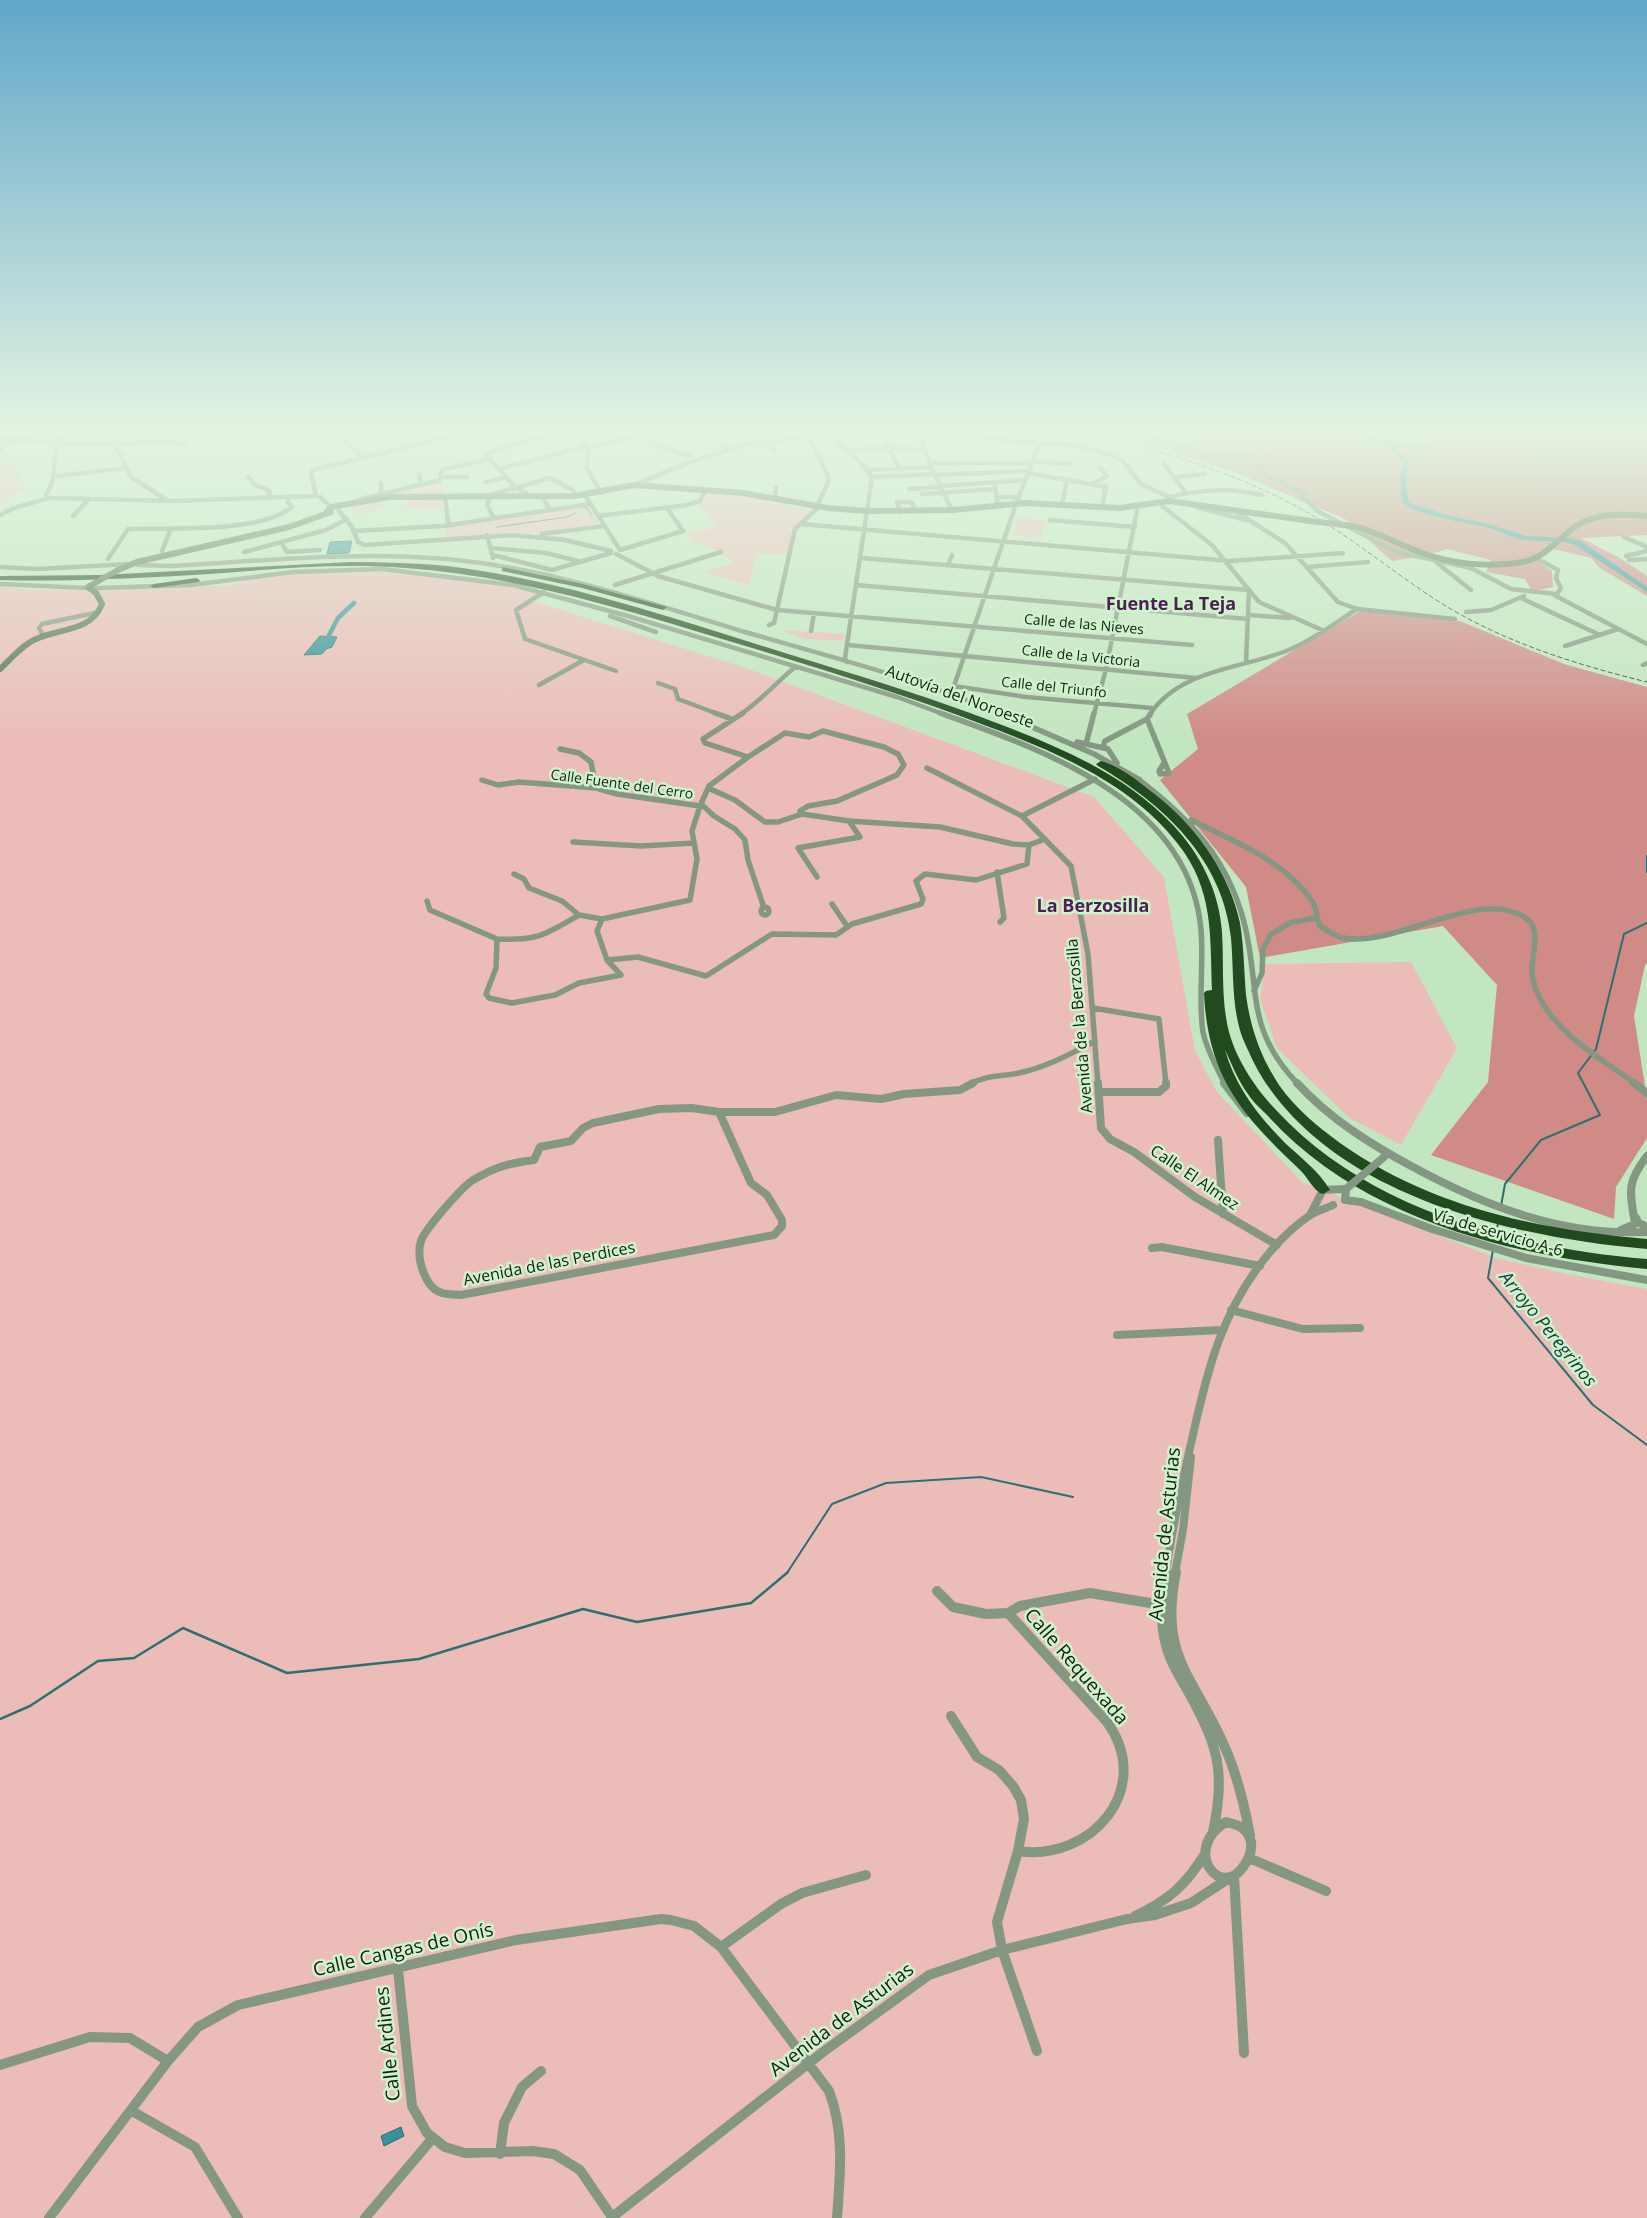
<svg xmlns="http://www.w3.org/2000/svg" width="1647" height="2218" viewBox="0 0 1647 2218" font-family="'Open Sans',sans-serif">
	<style>
		.green { fill: #ecbcb9 }
		.forest { fill: #d08b87 }
		.water { fill: #37939a; stroke: #2c7071 }
		.lines { fill: none; stroke-linecap: round; stroke-linejoin: round }
		.stream-far2 { stroke: #2c7071; stroke-width: 1 }
		.stream-far1 { stroke: #2c7071; stroke-width: 2 }
		.stream { stroke: #2c7071; stroke-width: 2.5 }
		.canal { stroke: #37939a; stroke-width: 4.5 }
		.river { fill: #37939a; fill-rule: evenodd }
		.street-far3 { stroke: #849782; stroke-width: 4.5 }
		.street-far2 { stroke: #849782; stroke-width: 5.5 }
		.street-far1 { stroke: #849782; stroke-width: 8 }
		.street { stroke: #849782; stroke-width: 10 }
		.secondary { stroke: #5a7657; stroke-width: 6 }
		.highway { fill: #214b1f; fill-rule: evenodd }
		.rail { stroke: #2f402e; stroke-width: 1; stroke-dasharray: 5 2.5; stroke-linecap: butt }
		.street-bridge { stroke: #849782; stroke-width: 8 }
		.secondary-bridge { stroke: #5a7657; stroke-width: 6 }
		.labels { text-anchor: middle; stroke-width: 5; stroke-linejoin: round; paint-order: stroke }
		.far-street-label { font-size: 14px; fill: #132012; stroke: #cff3cc }
		.street-label { font-size: 16px; fill: #132012; stroke: #cff3cc }
		.far-district-label { font-size: 18px; font-weight: bold; fill: #4c1f52; stroke: #cff3cc }
		.neighbourhood-label { font-size: 18px; font-weight: bold; fill: #4c1f52; stroke: #cff3cc }
		.water-label { font-size: 18px; font-style: italic; fill: #0f393d; stroke: #cff3cc }
		.near-street-label { font-size: 19px; fill: #132012; stroke: #cff3cc }
	</style>
	<rect width="100%" height="100%" fill="#c2e6bf"/>
	<!-- green -->
	<path class="green" d="M0,433H141L139,442L113,443L0,438Z
		M0,457L12,460L26,489L0,506Z
		M443,481V495L376,496Z
		M707,493L760,498L766,502L814,510L793,528L787,554L756,553L749,585L704,572L735,562L723,555L728,553L722,550L716,551L701,543H695L688,532L716,528L698,503L703,502Z
		M407,498L442,499L443,510L405,508Z
		M378,501L387,508L358,515L349,508Z
		M588,506L599,524L536,533L491,534L446,539L445,527Z
		M1017,518L1047,521L1040,538L1013,535Z
		M391,572L398,575L403,572L509,586L539,593L529,600L746,668L1094,797L1164,877L1195,1051L1217,1092L1302,1182L1496,1258L1562,1273L1647,1289V2218H0V587L38,590L234,585C273,569 348,573 391,572Z
		M779,630L845,634L843,641L806,639Z
		M1411,962L1457,1048L1401,1145L1348,1117L1277,1048L1260,999L1265,964Z"/>
	<!-- forest -->
	<path class="forest" d="M1107,433H1647V535L1581,538L1620,558L1647,576V596L1600,568L1591,558L1545,547L1547,549L1539,562L1552,571L1553,587L1532,591L1525,579L1486,572L1491,560L1447,549L1424,556L1392,561L1345,519L1239,474L1130,438Z
		M1360,611L1460,621L1564,664L1647,687V964L1645,965L1634,1016L1647,1099V1138L1616,1187L1614,1219L1431,1155L1488,1082L1497,985L1443,926L1260,958L1246,887L1160,780L1198,749L1187,714Z"/>
	<!-- water -->
	<path class="water" d="M352,541L349,553L327,554L330,542Z
		M320,636L337,637L332,647L326,649L322,654L304,655Z
		M401,2127L404,2136L384,2146L381,2136Z"/>
	<g class="lines">
		<!-- stream-far2 -->
		<path class="stream-far2" d="M1578,433L1601,435L1647,433
			M1389,443L1436,449L1441,447L1449,433
			M583,507L587,508L592,516
			M497,527L567,517L576,513"/>
		<!-- stream-far1 -->
		<path class="stream-far1" d="M1647,856V872
			M1501,1206L1505,1184L1541,1140L1600,1115L1578,1073L1596,1049L1624,934L1647,923
			M1496,1236L1498,1223
			M1493,1250L1488,1278L1593,1405L1647,1445
			M787,1573L832,1504L886,1483L981,1477L1073,1497"/>
		<!-- stream -->
		<path class="stream" d="M0,1719L30,1706L98,1661L134,1658L183,1628L287,1673L419,1659L583,1609L637,1622L751,1603L788,1572"/>
		<!-- canal -->
		<path class="canal" d="M328,637L338,618L354,603"/>
		<!-- river -->
		<path class="river" d="M1345,433H1354L1391,442L1410,463L1406,477L1408,501L1412,504L1451,516L1492,525L1526,536L1569,538L1581,541L1647,587V592L1575,545C1560,539 1542,542 1526,540C1513,539 1501,532 1489,528C1467,522 1418,517 1402,502L1400,477L1404,463L1387,444Z"/>
		<!-- street-far3 -->
		<path class="street-far3" d="M343,433L347,443L363,457
			M416,433L423,443
			M571,433L577,434L588,446L587,468L601,493
			M606,433L621,441
			M714,433L727,450
			M756,433L762,442L775,450
			M807,433L828,475V483L817,506
			M827,433L860,462L872,477L845,658L847,662
			M879,433L884,435L888,448
			M919,433L931,467L952,510
			M973,433L983,439L1072,445L1108,454L1123,461L1141,484L1169,497
			M1134,433L1192,449L1211,458L1247,456L1254,460L1266,476L1305,494L1299,498L1307,501L1319,512L1397,552L1471,568L1511,589L1557,594L1561,588L1556,578L1558,570L1536,558
			M641,435L659,446L691,456
			M757,435L780,433
			M831,436L855,433
			M0,440L58,441
			M62,440L64,433
			M66,443L59,440L55,443L59,445L165,442L185,444
			M143,443L145,433
			M117,444L116,448L131,477L167,500
			M588,448L652,433
			M0,449L13,440
			M847,450L888,448L925,450
			M890,451L900,468
			M1033,461L1069,464
			M930,463H1031
			M1164,464L1186,493
			M499,469L588,446
			M868,470L931,467
			M1028,473L1106,487L1102,507
			M419,475L421,484
			M936,475L1029,471
			M58,476L127,468
			M248,477L255,485L270,491L268,498
			M442,477H467
			M872,477L935,474
			M1175,477L1205,474
			M486,482L507,477
			M381,483V493
			M1092,484L1107,476L1099,467
			M634,485C673,469 713,452 754,443C769,440 792,444 803,433
			M940,486L1025,480
			M995,487L998,506
			M909,489L940,487
			M46,494C57,480 52,462 57,445
			M922,494L996,489
			M585,495L620,550
			M316,496L311,472L313,470L463,433
			M445,496L448,522L451,525
			M486,496L550,478L573,490L574,496
			M526,496V493L515,487L485,453L557,433
			M542,496L550,510
			M320,497L331,507
			M490,497L487,505L494,518
			M997,497H1019
			M1169,497C1201,490 1230,487 1262,495
			M52,498L173,501L313,496
			M775,498L776,488
			M361,499L440,480L441,472L444,469L490,459
			M1160,501L1162,506L1212,545L1259,602L1322,630
			M1062,504L1067,480
			M1196,507L1246,520
			M339,511L352,527L358,542L365,545L512,535L565,540L611,551
			M1235,511L1285,543L1338,602L1357,609L1455,619
			M900,512L897,502H911L914,506
			M0,515L14,508L49,498
			M73,516L89,499
			M598,516L687,505L700,501L706,490
			M1050,520L1135,527
			M801,524L1230,561L1343,553
			M354,531L443,526L591,504
			M542,534L604,526
			M487,535L493,558
			M1624,537L1647,547
			M281,542L287,552L320,550
			M491,548L546,553L582,562
			M620,550L683,531L667,508
			M162,551L171,528
			M244,552L326,530L347,519
			M616,554L658,576L777,610L1192,645
			M493,555L552,570L611,553
			M1626,556L1647,551
			M861,558L1249,590L1246,663
			M108,559L128,529C169,528 261,533 292,507L288,502L289,498
			M1629,560L1647,559
			M1436,562L1471,590
			M138,565L171,566C262,561 354,551 446,559C549,568 646,602 745,632C832,657 920,680 1003,714
			M948,565L952,555
			M0,567L37,569L129,564
			M1306,567L1368,562
			M0,584L88,588
			M615,585L721,552
			M856,585L1248,619
			M96,588L191,585L293,572L382,569L513,585L628,616L897,697L943,714
			M544,592L516,610L525,639L616,671
			M1554,595L1647,644
			M1521,598L1600,635
			M1466,612L1491,610L1524,596
			M1248,615L1290,618
			M610,616L656,632
			M769,625L774,623L795,529L820,506
			M811,631L814,613
			M44,637L39,628L42,624L99,612
			M848,645L1196,678
			M1565,646L1618,629
			M1643,665L1647,663
			M658,683L675,689L678,699L718,714
			M539,685L584,660
			M954,686L1026,697L1152,708
			M958,697L953,693L954,686L1016,504L1040,442
			M741,714C761,700 776,683 795,667
			M1094,714L1106,669L1138,505
			M1150,714C1181,668 1244,669 1291,649C1315,639 1335,623 1357,609"/>
		<!-- street-far2 -->
		<path class="street-far2" d="M715,713L732,719
			M940,713C1043,750 1190,800 1201,930C1204,961 1198,1003 1203,1032C1207,1051 1217,1068 1225,1084
			M1000,713L1094,754L1140,780
			M1147,719L1151,713
			M1147,719L1169,773L1160,774L1159,771L1164,763
			M1077,742L1108,749L1117,763
			M1086,744L1094,713
			M1103,747L1105,741L1147,719
			M560,749L579,753L591,762L596,788
			M748,757L785,733L809,737L823,731L884,747L898,754L904,765L897,775L837,801L808,806L800,811L802,814L849,821L940,827L1013,844L1029,845L1045,839
			M927,768L1022,816
			M1095,779L1022,816L1071,866L1088,954L1098,1084
			M1138,779C1190,819 1227,857 1244,922C1261,989 1244,1028 1298,1084
			M482,780L498,785L519,782L596,788L617,794L700,806
			M708,788L735,800L765,822H778L802,814
			M701,804L714,816L735,829L745,840L748,860L764,908
			M1191,820C1233,841 1284,860 1312,901C1317,908 1316,918 1320,926C1327,930 1336,937 1344,938C1399,947 1482,885 1527,919C1541,929 1532,955 1532,970C1532,977 1534,985 1537,992C1555,1034 1601,1058 1636,1084
			M573,842L641,846L694,843
			M997,872L1004,918L1000,922
			M514,874L524,879L529,888L562,901L579,915L602,919
			M817,877L798,848L860,837L849,821
			M427,901L430,910L497,939L496,968L486,994L489,998L512,1003L555,995L579,983L621,975L607,960L597,931L602,919L690,900L697,859L692,831L700,806L709,786L748,757L705,743L703,739L743,713
			M832,904L847,926
			M761 911a4 4 0 1 1 8 0a4 4 0 1 1-8 0Z
			M497,939C538,941 544,935 579,915
			M607,960L638,957L706,976L772,934L836,935L852,924L921,904L923,899L916,881L925,874L976,880L1027,864L1029,845
			M1254,991L1262,973L1263,949L1271,934L1292,922L1317,918
			M1093,1008L1159,1019L1166,1084
			M970,1084C990,1074 999,1077 1019,1073C1047,1067 1070,1054 1095,1041"/>
		<!-- street-far1 -->
		<path class="street-far1" d="M1098,1083L1101,1128L1110,1139L1134,1152L1195,1197L1277,1245
			M1224,1083L1247,1113
			M1297,1083C1330,1119 1370,1144 1413,1167C1487,1207 1562,1236 1647,1232
			M1634,1083L1647,1093
			M1099,1092H1159L1166,1086V1083
			M692,1108L719,1112L751,1183L767,1195L782,1220V1226L774,1235L461,1295C455,1294 448,1295 442,1293C424,1288 416,1256 421,1241C425,1229 462,1187 473,1180C495,1167 509,1163 534,1160L540,1147L571,1141L583,1128L593,1123L659,1109Z
			M719,1112H775L836,1095L881,1099L904,1094L960,1090L973,1083
			M1218,1140L1223,1214
			M1345,1200L1361,1202L1432,1229L1526,1258L1647,1280
			M1310,1215L1323,1190L1346,1189L1345,1200
			M1634,1215L1639,1223L1647,1227
			M1621,1230L1635,1224C1630,1192 1626,1183 1647,1156
			M1152,1248L1162,1247L1260,1266
			M1231,1310L1303,1329L1360,1328
			M1117,1335L1221,1330
			M1166,1573C1172,1528 1182,1483 1192,1439C1208,1368 1222,1309 1270,1252C1281,1239 1294,1226 1309,1216C1316,1211 1325,1209 1333,1205
			M1175,1573L1183,1530L1191,1457"/>
		<!-- street -->
		<path class="street" d="M1166,1572C1163,1596 1159,1621 1166,1645C1170,1662 1180,1677 1189,1693C1218,1746 1226,1772 1213,1832
			M1176,1572C1159,1656 1192,1674 1223,1743C1237,1773 1244,1803 1250,1835
			M937,1591L953,1607L986,1614L1008,1613L1020,1606L1090,1593L1162,1605
			M1008,1613L1107,1722C1155,1789 1091,1862 1018,1851
			M951,1716L977,1757L999,1770L1013,1786L1021,1800L1024,1819L1018,1851L997,1922L1002,1950L1037,2051
			M1226,1822C1239,1825 1248,1828 1251,1842C1252,1850 1249,1858 1245,1864C1222,1903 1180,1850 1226,1822Z
			M1249,1858L1326,1891
			M1234,1876L1244,2053
			M1135,1916C1169,1900 1185,1886 1205,1854
			M721,1947L781,1904L802,1893L866,1875
			M398,1969L412,2106L427,2133L445,2147L465,2153L532,2151L554,2154L580,2170L612,2217
			M0,2065L90,2037L130,2038L168,2061
			M132,2111L195,2147L238,2218
			M500,2154L504,2123L522,2087L541,2071
			M49,2218L168,2061L198,2027L238,2005L516,1940L661,1919L671,1920L694,1926L721,1947L829,2091C845,2133 840,2174 837,2218
			M365,2218L432,2139
			M611,2218L823,2052L929,1975L1002,1950L1127,1919L1155,1915L1191,1903L1231,1877"/>
		<!-- secondary -->
		<path class="secondary" d="M325,514L331,507L389,497L574,496L634,485L743,493L828,508L867,511L952,510L1025,503L1119,508L1169,501L1310,521
			M1353,526C1376,531 1395,543 1417,551C1449,564 1489,568 1523,562C1546,557 1558,539 1576,526C1597,512 1623,514 1647,516
			M118,570L137,562L289,527L331,512
			M0,669C11,659 22,645 36,639C60,628 91,632 102,604L96,593L88,587L100,580"/>
		<!-- highway -->
		<path class="highway" d="M351,562C383,562 415,563 447,566C571,581 692,625 811,661C873,680 934,699 994,722C1058,746 1125,774 1173,825C1201,855 1219,891 1222,932C1224,964 1221,997 1228,1028C1235,1058 1255,1088 1276,1110C1369,1211 1516,1248 1647,1259V1269C1514,1257 1361,1219 1268,1116C1261,1109 1253,1102 1248,1094C1238,1081 1232,1064 1225,1050C1235,1086 1259,1117 1285,1143C1301,1158 1318,1170 1330,1190L1323,1194C1314,1192 1307,1176 1300,1170C1241,1114 1208,1077 1204,993L1206,991L1212,990C1210,935 1214,890 1178,844C1131,783 1054,751 984,725C914,698 843,676 772,654C651,618 531,577 405,568C340,563 274,569 210,574C140,578 70,582 0,580V576L100,575Z
			M502,567L583,584L667,607L663,610L582,588L502,571Z
			M196,578L200,580L199,582L154,588L150,586L154,584Z
			M1101,761C1123,767 1144,786 1162,800C1199,831 1230,875 1240,923C1244,947 1244,971 1246,995C1250,1027 1261,1058 1279,1085C1295,1108 1318,1127 1340,1143C1430,1207 1539,1230 1647,1239V1249C1519,1238 1349,1200 1270,1089C1259,1075 1250,1055 1243,1039C1231,1008 1234,971 1231,938C1223,859 1163,804 1098,766L1096,764Z"/>
		<!-- rail -->
		<path class="rail" d="M1087,433C1161,450 1234,472 1301,509C1353,537 1398,577 1449,608C1510,644 1578,665 1647,682"/>
		<!-- street-bridge -->
		<path class="street-bridge" d="M1346,1189L1384,1157"/>
		<!-- secondary-bridge -->
		<path class="secondary-bridge" d="M1310,521L1353,526
			M100,580L118,570"/>
	</g>
	<!-- sky -->
	<linearGradient id="sky" x2="0" y2="1"><stop stop-color="#61a7c9"/><stop offset="0.58" stop-color="#e4f4e2"/><stop offset="1" stop-color="#e4f4e2" stop-opacity="0"/></linearGradient>
	<rect width="1647" height="743" fill="url(#sky)"/>
	<g class="labels">
		<!-- far-street labels -->
		<g class="far-street-label">
			<text transform="translate(1084 624) rotate(5)" y="5">Calle de las Nieves</text>
			<text transform="translate(1081 656) rotate(6)" y="5">Calle de la Victoria</text>
			<text transform="translate(1054 687) rotate(6)" y="5">Calle del Triunfo</text>
			<text transform="translate(622 784) rotate(8)" y="5">Calle Fuente del Cerro</text>
		</g>
		<!-- street labels -->
		<g class="street-label">
			<text transform="translate(960 696) rotate(20)" y="6">Autovía del Noroeste</text>
			<text transform="translate(1079 1026) rotate(-95)" y="6">Avenida de la Berzosilla</text>
			<text transform="translate(1195 1177) rotate(34)" y="6">Calle El Almez</text>
			<text transform="translate(1498 1232) rotate(16)" y="6">Vía de servicio A-6</text>
			<text transform="translate(549 1263) rotate(-11)" y="6">Avenida de las Perdices</text>
		</g>
		<!-- far-district labels -->
		<g class="far-district-label">
			<text x="1171" y="610">Fuente La Teja</text>
		</g>
		<!-- neighbourhood labels -->
		<g class="neighbourhood-label">
			<text x="1093" y="912">La Berzosilla</text>
		</g>
		<!-- water labels -->
		<g class="water-label">
			<text transform="translate(1548 1329) rotate(51)" y="6">Arroyo Peregrinos</text>
		</g>
		<!-- near-street labels -->
		<g class="near-street-label">
			<text transform="translate(1164 1534) rotate(-84)" y="7">Avenida de Asturias</text>
			<text transform="translate(1077 1666) rotate(49)" y="7">Calle Requexada</text>
			<text transform="translate(403 1949) rotate(-13)" y="7">Calle Cangas de Onís</text>
			<text transform="translate(841 2019) rotate(-37)" y="7">Avenida de Asturias</text>
			<text transform="translate(387 2044) rotate(-96)" y="7">Calle Ardines</text>
		</g>
	</g>
</svg>
